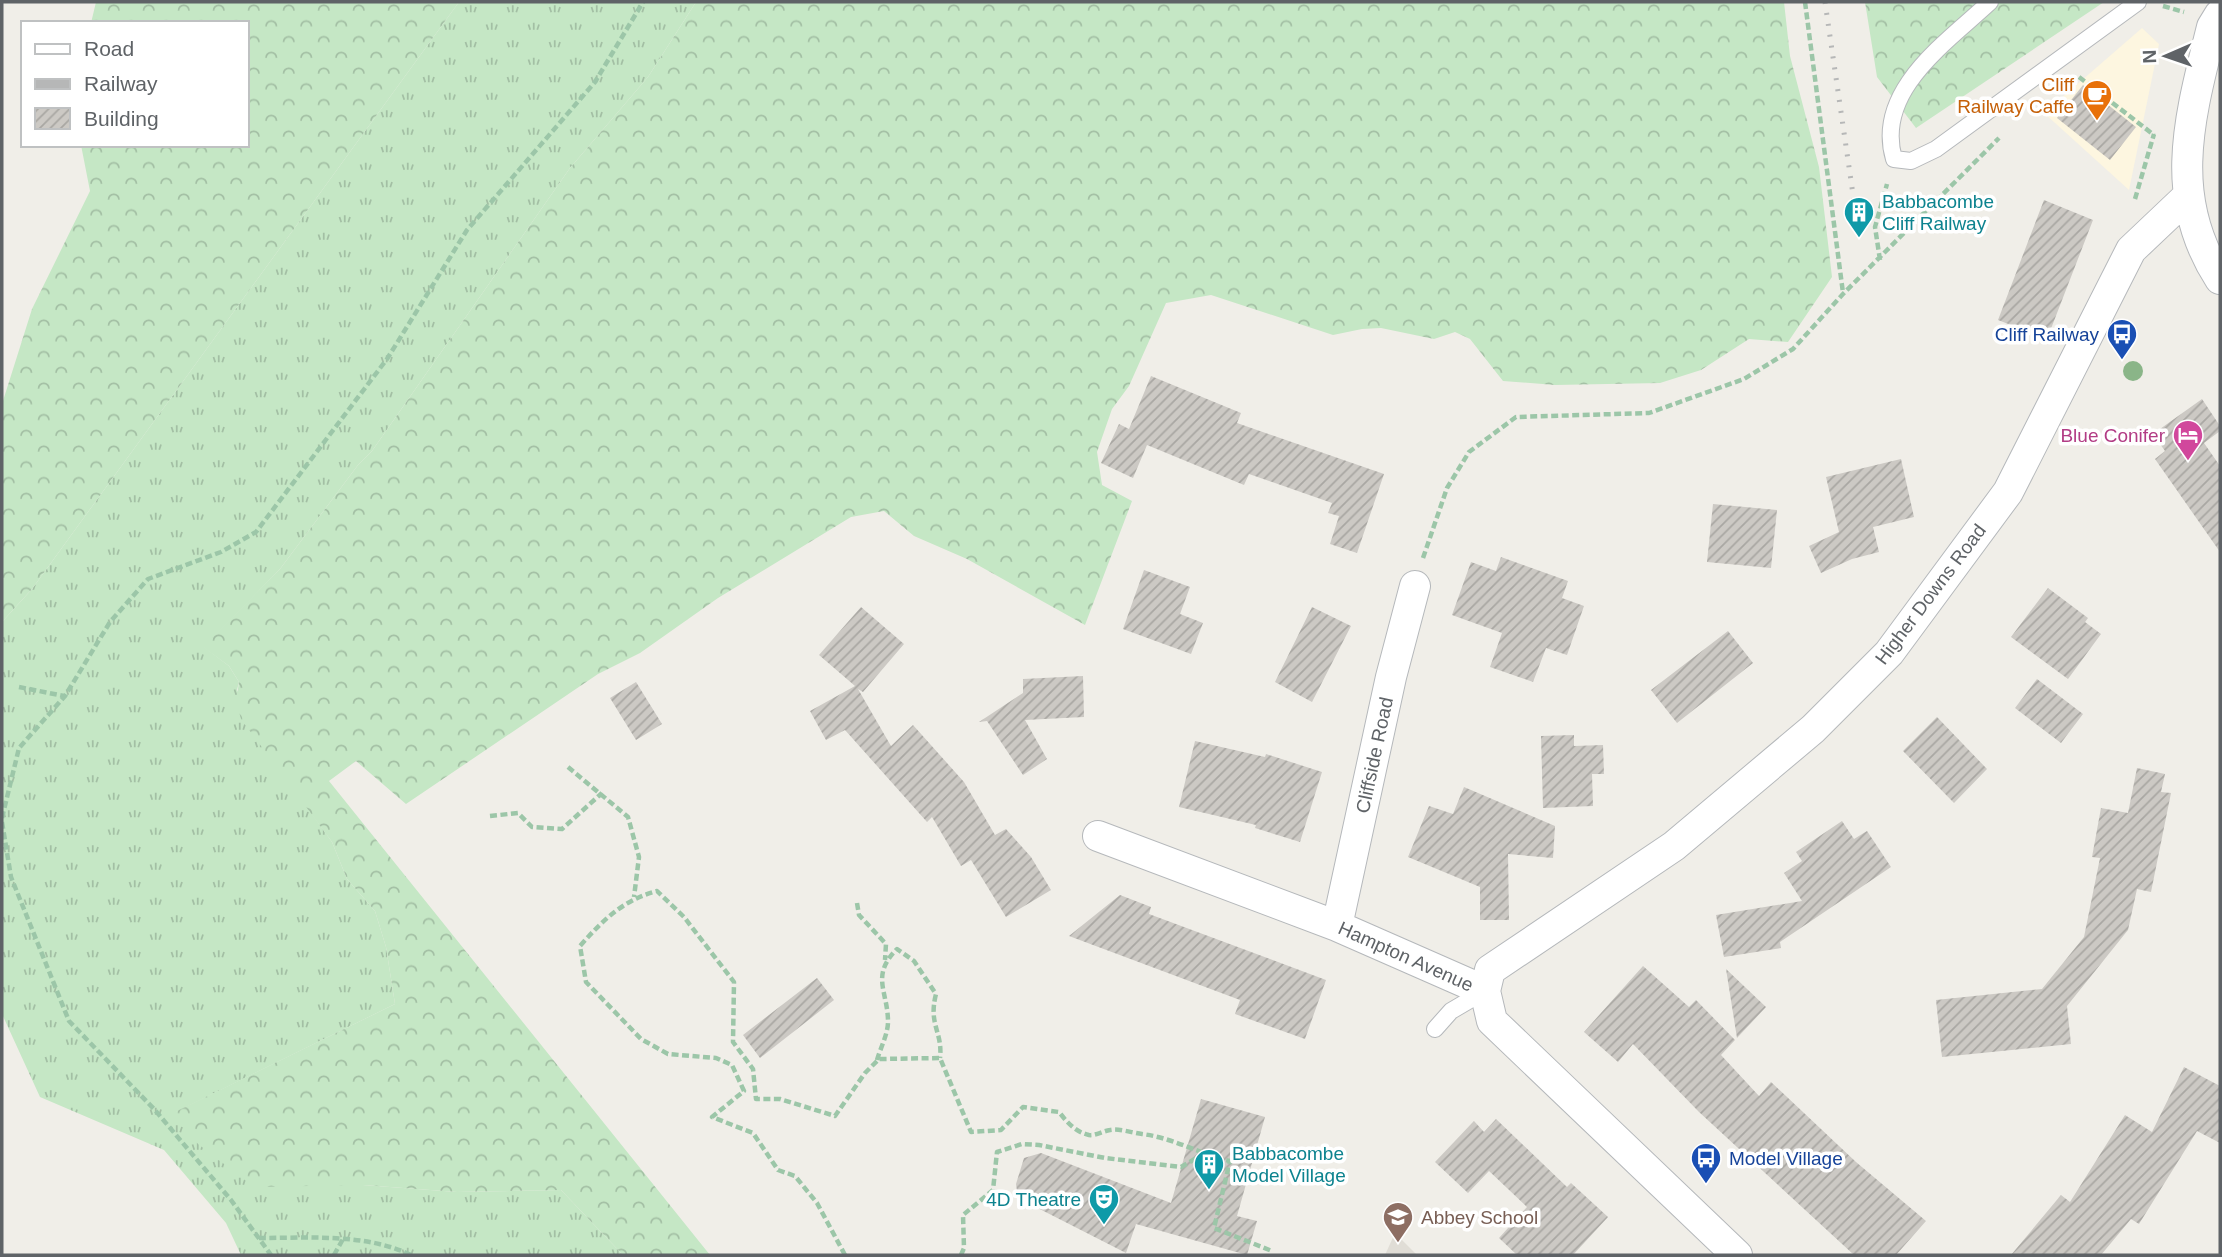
<svg xmlns="http://www.w3.org/2000/svg" width="2222" height="1257" viewBox="0 0 2222 1257" font-family="Helvetica,sans-serif">
	<style>
		.commercial { fill: #fdf6e0 }
		.education { fill: #e0ddd6 }
		.grass { fill: url(#grass-tufts) }
		.forest { fill: url(#forest-crowns) }
		.building { fill: url(#building-hatch) }
		.lines { fill: none; stroke-linecap: round; stroke-linejoin: round }
		.lane-casing { stroke: #b5b8bb; stroke-width: 18 }
		.street-casing { stroke: #b5b8bb; stroke-width: 32 }
		.path { stroke: #9cc6a8; stroke-width: 4.5; stroke-dasharray: 7 3.5; stroke-linecap: butt }
		.lane { stroke: #fff; stroke-width: 16 }
		.street { stroke: #fff; stroke-width: 30 }
		.rail { stroke: #b6b7b7; stroke-width: 5; stroke-dasharray: 2 9; stroke-linecap: butt }
		.tree { fill: #8ab588 }
		.labels { text-anchor: middle; stroke-width: 7; stroke-linejoin: round; paint-order: stroke }
		.food-label { font-size: 19px; fill: #c56008; stroke: #fff; text-anchor: end }
		.culture-label { font-size: 19px; fill: #0d838f; stroke: #fff; text-anchor: start }
		.transit-label { font-size: 19px; fill: #164399; stroke: #fff; text-anchor: end }
		.hotel-label { font-size: 19px; fill: #b23c85; stroke: #fff; text-anchor: end }
		.street-label { font-size: 19px; fill: #5f6367; stroke: #fff }
		.education-label { font-size: 19px; fill: #785e54; stroke: #fff; text-anchor: start }
	</style>
	<defs>
		<pattern id="grass-tufts" width="24" height="20" patternUnits="userSpaceOnUse" patternTransform="scale(1.75)"><rect width="24" height="20" fill="#c5e7c5"/><path d="M3 7l-1-3M5 7V3M7 7l1-3M15 17l-1-3M17 17v-4M19 17l1-3" fill="none" stroke="#a3bfa4"/></pattern>
		<pattern id="forest-crowns" width="20" height="18" patternUnits="userSpaceOnUse" patternTransform="scale(1.75)"><rect width="20" height="18" fill="#c5e7c5"/><path d="M2 6a3 3 0 1 1 6 0M12 15a3 3 0 1 1 6 0" fill="none" stroke="#a3bfa4"/></pattern>
		<pattern id="building-hatch" width="6" height="6" patternUnits="userSpaceOnUse" patternTransform="scale(1.75)"><rect width="6" height="6" fill="#ccc9c4"/><path d="M-1 1l2-2M0 6l6-6M5 7l2-2" fill="none" stroke="#a9a7a3"/></pattern>
	</defs>
	<rect width="100%" height="100%" fill="#f0eee8"/>
	<!-- commercial -->
	<path class="commercial" d="M2142,28L2159,44L2129,190L2044,113Z"/>
	<!-- education -->
	<path class="education" d="M1395,1233L1417,1255H1385Z"/>
	<!-- grass -->
	<path class="grass" d="M459,2H696L648,77L570,168L372,451L358,465L280,569L204,647L229,666L239,682L237,690L264,747L332,842L347,879L375,911L386,947L395,1004L176,1112L363,1185L457,1192L561,1190L623,1255H241L226,1223L164,1150L40,1097L2,1014V622L32,589Z"/>
	<!-- forest -->
	<path class="forest" d="M96,2H459L32,589L2,622V404L32,309L90,191L81,145H247V23H91Z
		M696,2H1784L1790,56L1819,167L1832,277L1788,342L1749,339L1701,370L1660,383L1555,385L1503,381L1470,339L1455,332L1434,339L1381,328L1362,329L1333,335L1211,295L1166,303L1129,386L1112,409L1097,452L1102,485L1132,501L1085,625L967,559L914,536L884,511L851,517L718,598L640,653L598,674L406,804L356,761L329,781L710,1255H623L561,1190L457,1192L363,1185L254,1187L198,1144L175,1112L395,1004L386,947L375,911L347,879L332,842L241,719L236,702L239,682L229,666L203,647L280,569L358,465L372,451L570,168L648,77Z
		M1865,2H2104L1916,128L1877,77Z"/>
	<!-- building -->
	<path class="building" d="M2083,85L2136,127L2110,160L2057,118Z
		M2044,200L2093,220L2047,339L1998,320Z
		M1151,376L1241,413L1237,423L1384,474L1357,553L1330,544L1339,516L1328,513L1332,503L1249,474L1244,485L1147,445L1133,478L1101,463L1119,424L1129,429Z
		M2202,399L2220,426V431L2204,443L2220,466V552L2155,459L2165,451L2153,434Z
		M1901,459L1914,517L1873,527L1879,552L1852,559L1821,573L1809,546L1839,532L1826,477Z
		M1713,504L1777,510L1771,568L1707,562Z
		M1501,557L1568,581L1562,598L1584,606L1567,655L1546,648L1533,682L1490,667L1502,633L1452,615L1471,562L1496,571Z
		M1144,570L1190,587L1180,614L1203,623L1191,654L1123,629Z
		M2048,588L2088,618L2085,622L2101,634L2068,679L2011,637Z
		M861,607L904,644L863,692L858,689L891,746L913,725L964,782L995,835L1006,829L1031,857L1051,890L1006,917L971,860L961,866L932,817L927,822L845,730L826,740L810,711L855,686L819,655Z
		M1312,607L1351,626L1312,702L1275,682Z
		M1728,631L1753,663L1677,723L1651,690Z
		M1083,676L1084,717L1025,720L1047,759L1023,775L987,721L979,722L1023,693V679Z
		M2037,679L2083,714L2061,743L2015,708Z
		M636,682L662,724L636,740L610,698Z
		M1937,717L1987,769L1954,803L1903,751Z
		M1574,735V746L1603,745L1604,774H1592L1593,806L1543,808L1541,736Z
		M1195,741L1265,757L1266,754L1322,772L1300,842L1255,828L1256,825L1179,807Z
		M2137,768L2165,774L2161,792L2171,793L2151,892L2137,889L2128,930L2067,1006L2071,1044L1942,1057L1936,1000L2042,989L2084,937L2100,858L2092,857L2101,808L2128,813Z
		M1464,787L1555,826L1553,858L1508,854L1509,920H1480V887L1408,857L1429,806L1453,814Z
		M1842,821L1854,839L1867,831L1891,867L1780,942L1781,948L1724,957L1716,915L1802,901L1784,873L1802,861L1796,852Z
		M1120,895L1151,907L1149,914L1326,980L1305,1039L1235,1014L1240,1000L1069,936Z
		M1643,966L1689,1007L1696,1000L1735,1040L1721,1055L1759,1096L1771,1082L1856,1162L1926,1221L1896,1255H1854L1699,1112L1633,1044L1618,1062L1584,1032Z
		M1726,969L1766,1007L1737,1038Z
		M817,978L834,1000L760,1058L743,1035Z
		M2184,1067L2220,1086V1143L2197,1131L2139,1224L2131,1219L2101,1255H2011L2061,1195L2070,1202L2125,1115L2152,1132Z
		M1201,1099L1265,1117L1237,1216L1257,1221L1247,1255L1136,1224L1126,1253L1018,1198L1016,1184L1024,1158L1041,1153L1171,1203Z
		M1496,1119L1567,1187L1571,1183L1608,1217L1573,1255H1517L1499,1238L1527,1207L1489,1171L1468,1193L1435,1162L1474,1121L1484,1132Z"/>
	<g class="lines">
		<!-- lane casing -->
		<g class="lane-casing">
			<path id="lane" d="M1990,2C1946,43 1874,91 1894,159L1911,161L1936,149L2138,2
				M1435,1029L1451,1011L1485,991"/>
		</g>
		<!-- street casing -->
		<g class="street-casing">
			<path id="street" d="M2220,14L2212,27C2190,116 2166,196 2220,279
				M1098,836L1337,926L1485,991
				M1337,926L1391,677L1415,586
				M1737,1255L1492,1021L1485,991L1490,970L1674,846L1813,729L1889,653L2008,492L2131,250L2188,196"/>
		</g>
		<!-- path -->
		<path class="path" d="M1805,2L1843,293
			M2163,6L2184,12
			M2079,77L2154,135
			M2135,199L2154,134
			M1880,260L1875,227L1887,184
			M1423,558L1447,488L1469,452L1516,417L1649,413L1744,379L1793,349L1843,294L1999,138
			M19,687L64,696
			M568,767L628,817L639,857L634,897
			M490,816L518,813L532,827L562,829L602,793
			M2,818L19,748L65,696L110,622L148,579L221,552L256,532L387,359L467,230L595,82L643,2
			M2,822L11,877L69,1021L154,1109L231,1200L271,1255
			M857,903L859,915L886,944L885,960
			M877,1060C880,1049 888,1034 888,1022C888,991 870,976 897,949L914,961L936,994C928,1025 943,1032 940,1058
			M259,1238C309,1238 365,1233 411,1255
			M334,1255L343,1239
			M845,1255L817,1203L795,1176L778,1170L753,1133L712,1117L744,1091L732,1065L716,1058L668,1054L641,1039L586,982L580,946C603,920 623,900 657,891L684,917L734,982L733,1042L753,1069L756,1099H780L835,1116L865,1073L879,1059L940,1058L971,1132L1001,1130L1023,1107L1059,1112C1067,1122 1075,1132 1089,1135C1095,1136 1103,1131 1110,1130C1118,1128 1133,1133 1142,1134C1174,1138 1199,1154 1230,1161L1214,1228L1272,1251
			M961,1255L964,1248L963,1215L993,1190L997,1152L1022,1144L1039,1145L1105,1158L1181,1167L1202,1155"/>
		<!-- lane -->
		<use href="#lane" class="lane"/>
		<!-- street -->
		<use href="#street" class="street"/>
		<!-- rail -->
		<path class="rail" d="M1825,2L1856,215"/>
	</g>
	<!-- trees -->
	<circle class="tree" cx="2133" cy="371" r="10"/>
	<!-- icons -->
	<defs>
		<g id="cafe-pin" transform="scale(1.575)"><path d="M0 17L-7.5 6A9.5 9.5 0 1 1 7.5 6Z" fill="#e8710a" stroke="#fff"/><path d="M-5.5-4.5H6V0H3Q3 3.5 0 3.5H-2.5Q-5.5 3.5-5.5 0ZM3-3.2v2h1.7v-2ZM-6 4.5H4V6H-6Z" fill="#fff"/></g>
		<g id="building-pin" transform="scale(1.575)"><path d="M0 17L-7.5 6A9.5 9.5 0 1 1 7.5 6Z" fill="#0f9aa8" stroke="#fff"/><path d="M-4-6H4V6H1V3H-1V6H-4ZM-2.5-4.3h1.7v1.8h-1.7ZM.8-4.3h1.7v1.8H.8ZM-2.5-1h1.7V.8h-1.7ZM.8-1h1.7V.8H.8Z" fill="#fff"/></g>
		<g id="bus-pin" transform="scale(1.575)"><path d="M0 17L-7.5 6A9.5 9.5 0 1 1 7.5 6Z" fill="#1a4fb4" stroke="#fff"/><path d="M-5-6H5V4H4V6H2V4H-2V6H-4V4H-5ZM-3.5-4V0h7V-4ZM-3.5 1.2v1.5H-2V1.2ZM2 1.2v1.5H3.5V1.2Z" fill="#fff"/></g>
		<g id="hotel-pin" transform="scale(1.575)"><path d="M0 17L-7.5 6A9.5 9.5 0 1 1 7.5 6Z" fill="#d1479c" stroke="#fff"/><path d="M-6-4.5h1.5V1H6V5H4.5V3h-9V5H-6ZM-4 0a1.8 1.8 0 1 1 3.6 0ZM.5 0V-2.5h3Q6-2.5 6 0Z" fill="#fff"/></g>
		<g id="theatre-pin" transform="scale(1.575)"><path d="M0 17L-7.5 6A9.5 9.5 0 1 1 7.5 6Z" fill="#0f9aa8" stroke="#fff"/><path d="M-5-5.5Q0-4 5-5.5V0Q5 5 0 6Q-5 5-5 0ZM-3.3-2.5H-1v1.5H-3.3ZM1-2.5H3.3v1.5H1ZM-2.8 1Q0 5.5 2.8 1Z" fill="#fff"/></g>
		<g id="school-pin" transform="scale(1.575)"><path d="M0 17L-7.5 6A9.5 9.5 0 1 1 7.5 6Z" fill="#8d6e63" stroke="#fff"/><path d="M0-5L7-2L0 1L-7-2ZM-4 1L0 2.5L4 1V4Q0 6-4 4Z" fill="#fff"/></g>
	</defs>
	<g fill-rule="evenodd">
		<use href="#cafe-pin" x="2097" y="95"/>
		<use href="#building-pin" x="1859" y="212"/>
		<use href="#bus-pin" x="2122" y="334"/>
		<use href="#hotel-pin" x="2188" y="435"/>
		<use href="#bus-pin" x="1706" y="1158"/>
		<use href="#building-pin" x="1209" y="1164"/>
		<use href="#theatre-pin" x="1104" y="1199"/>
		<use href="#school-pin" x="1398" y="1217"/>
	</g>
	<g class="labels">
		<!-- food labels -->
		<g class="food-label">
			<text x="2074" y="91">Cliff<tspan x="2074" dy="22">Railway Caffe</tspan></text>
		</g>
		<!-- culture labels -->
		<g class="culture-label">
			<text x="1882" y="208">Babbacombe<tspan x="1882" dy="22">Cliff Railway</tspan></text>
			<text x="1232" y="1160">Babbacombe<tspan x="1232" dy="22">Model Village</tspan></text>
			<text x="1081" y="1206" text-anchor="end">4D Theatre</text>
		</g>
		<!-- transit labels -->
		<g class="transit-label">
			<text x="2099" y="341">Cliff Railway</text>
			<text x="1729" y="1165" text-anchor="start">Model Village</text>
		</g>
		<!-- hotel labels -->
		<g class="hotel-label">
			<text x="2165" y="442">Blue Conifer</text>
		</g>
		<!-- street labels -->
		<g class="street-label">
			<text transform="translate(1930 594) rotate(-53)" y="7">Higher Downs Road</text>
			<text transform="translate(1374 755) rotate(-78)" y="7">Cliffside Road</text>
			<text transform="translate(1406 956) rotate(24)" y="7">Hampton Avenue</text>
		</g>
		<!-- education labels -->
		<g class="education-label">
			<text x="1421" y="1224">Abbey School</text>
		</g>
	</g>
	<!-- border -->
	<rect width="2222" height="1257" fill="none" stroke="#5f6367" stroke-width="7"/>
	<!-- legend -->
	<rect x="21" y="21" width="228" height="126" fill="#ffffff" stroke="#bfc1c2" stroke-width="2"/>
	<rect x="35" y="44" width="35" height="10" fill="#ffffff" stroke="#bfc1c2" stroke-width="2"/>
	<text x="84" y="56" font-size="21" fill="#5f6367">Road</text>
	<rect x="35" y="79" width="35" height="10" fill="#b6b7b7" stroke="#bfc1c2" stroke-width="2"/>
	<text x="84" y="91" font-size="21" fill="#5f6367">Railway</text>
	<rect x="35" y="108" width="35" height="21" fill="url(#building-hatch)" stroke="#bfc1c2" stroke-width="2"/>
	<text x="84" y="126" font-size="21" fill="#5f6367">Building</text>
	<!-- north arrow -->
	<g transform="translate(2166 56) rotate(268)" stroke="#ffffff" stroke-width="5" paint-order="stroke">
	<path d="M0-5L12 26L0 18L-12 26Z" fill="#5f6367"/>
	<text y="-10" font-size="19" font-weight="bold" text-anchor="middle" fill="#5f6367">N</text>
	</g>
</svg>
